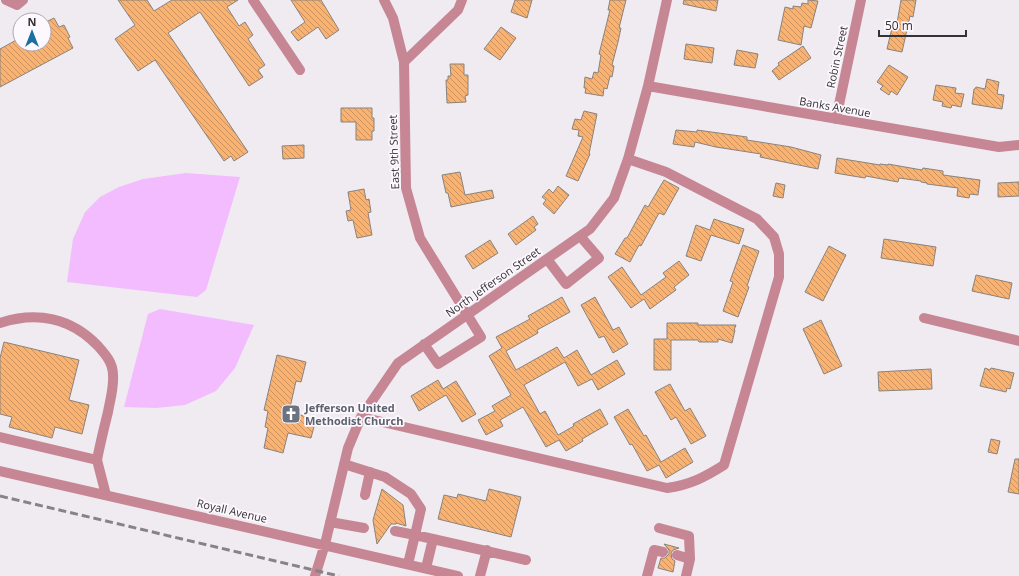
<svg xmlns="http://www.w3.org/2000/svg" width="1019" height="576" viewBox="0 0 1019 576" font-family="'Open Sans',sans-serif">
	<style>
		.pitch { fill: #f3bcff }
		.building { fill: url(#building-back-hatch); stroke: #8a837d }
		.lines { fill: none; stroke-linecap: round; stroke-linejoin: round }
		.minor { stroke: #c68693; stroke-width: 10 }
		.rail { stroke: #868287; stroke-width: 3; stroke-dasharray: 8 4; stroke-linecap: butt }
		.labels { text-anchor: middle; stroke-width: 3.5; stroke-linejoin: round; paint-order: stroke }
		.street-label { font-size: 11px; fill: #343235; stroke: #fdf7fe }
		.worship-label { font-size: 11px; font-weight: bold; fill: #5b616d; stroke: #fdf7fe; text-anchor: start }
	</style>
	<defs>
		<pattern id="building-back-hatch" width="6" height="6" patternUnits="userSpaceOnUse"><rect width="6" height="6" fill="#fab271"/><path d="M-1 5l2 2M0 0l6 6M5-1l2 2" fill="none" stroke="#cb915e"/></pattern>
	</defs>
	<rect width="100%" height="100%" fill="#f0eaf1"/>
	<!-- pitch -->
	<path class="pitch" d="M186,173L240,177L206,290L197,297L67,282L73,239L85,212L100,197L119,187L143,179Z
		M160,309L254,325L235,368L216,391L185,405L156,408L124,407L148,314Z"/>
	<!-- building -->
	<path class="building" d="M118,0H147L154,11L172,0H238L227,7L239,26L245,22L253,35L248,39L265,65L258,70L263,77L249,86L200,12L168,33L248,152L234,161L231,156L224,161L155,60L138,71L115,39L135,25Z
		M291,0H321L339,30L326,39L318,27L298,41L291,32L305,22Z
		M515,0H532L527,18L511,12Z
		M610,0H626L619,28H621L618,42L612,65L614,66L612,77L610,76L607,89L604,88L603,96L585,93L586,88H584L585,77L592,79L594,72L598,73L601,55L599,54L610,10H608Z
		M684,0H718L716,11L683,4Z
		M808,0L818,1L811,28L804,26L801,45L778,40L785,7L793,9V6L801,7L802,3L808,4Z
		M901,0H916L913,17L910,16L902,52L887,49L892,28L896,29Z
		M54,18L59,27L64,25L70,37L68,38L73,48L0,87V49L20,38V44H44V23Z
		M501,27L516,38L500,60L484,49Z
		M686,44L714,48L712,63L684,59Z
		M803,46L811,58L779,80L772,71L779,65L778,63Z
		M737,50L758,54L755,68L734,65Z
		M450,64H464V75H468V95L465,96L466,102L447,103L446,80H448V76H451Z
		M889,65L908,77L897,95L891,91L889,95L880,89L883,86L877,82Z
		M987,79L999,82L997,94L1004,95L1002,109L972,104L974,89H975L976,87L985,89Z
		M936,85L956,88L955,93L964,94L961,107L952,105L951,108L942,106L943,102L933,100Z
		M341,108H372V118H374V131H372V140H356V122H341Z
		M584,111L597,114L589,154H590L578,181L566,176L583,137L578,136L579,130L572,129L575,119L581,120Z
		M676,130L697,132V130L747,137V140L791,147L821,155L818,169L760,157L761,154L716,147L695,142L694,147L673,144Z
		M304,145V158L283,159L282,146Z
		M837,158L880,165V164L888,165V164L922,170L923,168L943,171V175L980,180L978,195L970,194L969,198L957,196L958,188L927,184V183L921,182V181L899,178L898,182L866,176L865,178L835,173Z
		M460,172L465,195L492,190L494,198L451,207L448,193H446L442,175Z
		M664,180L679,188L664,215L659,213L641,246L639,245L630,262L615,254L625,238H627L645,205L648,207Z
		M1019,182V196L998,197V183Z
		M776,183L785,185L783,198L773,196Z
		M558,186L569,195L554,214L543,204L546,200L542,197L549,189L553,193Z
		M364,189L366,200L369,199L371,212L368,213L372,235L357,238L353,220L348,221L346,211L351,210L348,192Z
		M533,216L538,224L534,227L536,230L516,245L508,234Z
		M714,219L744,229L739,244L711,235L701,261L686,256L696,225L710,230Z
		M884,239L936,247L933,266L881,258Z
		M490,240L498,253L473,269L465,256Z
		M743,245L759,251L747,286L749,287L738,317L723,311L733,282L730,281Z
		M829,246L846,255L823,301L805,292Z
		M679,261L689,275L674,287L676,290L650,309L644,299L631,308L608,277L622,267L641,295L666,277L663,273Z
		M976,275L1012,283L1009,299L972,291Z
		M562,297L570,312L537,330L538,333L506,351L516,370L557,347L564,358L577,350L591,375L617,360L625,374L598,390L592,379L578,386L565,362L524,385L540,414L545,411L558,435L574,426L573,424L600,409L608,424L582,439L583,441L566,451L559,440L546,447L523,407L500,420L503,426L486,435L478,420L495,411L492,406L511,395L489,356L502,348L496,337L530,319L528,316Z
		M595,297L613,330L619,327L628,344L613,353L604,336L599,338L581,305Z
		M821,320L842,366L824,374L803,329Z
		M667,323H698V325H736L734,330H735L732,343L718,339V342H699L698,340H671V370H654V339H667Z
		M4,342L79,360L69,400L89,405L82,434L55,427L52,438L9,427L12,417L0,414V358Z
		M277,355L306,362L301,382L296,381L289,412L316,419L311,438L288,433L283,453L264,448L268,428L265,427L268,411L264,410Z
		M985,368L990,370L991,368L1014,373L1010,389L1007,388L1006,392L980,386Z
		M931,369L932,389L879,391L878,372Z
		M438,380L443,389L456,381L476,414L462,422L446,395L419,411L411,396Z
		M670,384L685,411L690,408L706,436L691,444L676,417L671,420L655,392Z
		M628,409L644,436L646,435L661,462L685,448L693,462L666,478L659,465L647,471L632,444L630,445L614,417Z
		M991,439L1000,441L997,454L988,452Z
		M1015,459H1019V494L1008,492Z
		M382,489L403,505L406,526L396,523V524H391L377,544L373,520Z
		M489,489L521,497L511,537L438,519L444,495L457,498L458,494L486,501Z
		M664,544L679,548L673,550L671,553L672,559L675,561L673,572L658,568L661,558H665L669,554V550Z"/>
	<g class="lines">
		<!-- minor -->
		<path class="minor" d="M6,0L17,5L23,0
			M253,0L300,70
			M384,0L393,18L404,62L406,188L420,238L481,337L438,364L424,344
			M404,62L458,10L462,0
			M648,86L999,147L1019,145
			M836,119L861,0
			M547,259L566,284L599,258L580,236
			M924,318L1019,341
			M0,323C37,311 71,318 98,346C106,355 113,363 113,375C114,388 110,400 108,412C104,428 100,444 97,460
			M361,417L667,488C690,485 705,477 724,465L779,277V254L774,237L757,219L666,172L628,159
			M0,437L97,460L106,495
			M344,464L385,477L411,494L421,509L415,535L395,531
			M0,471L458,576
			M365,495L370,472
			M330,522L364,528
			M659,528L689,536L690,559
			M677,555L690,559L686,576
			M408,564L415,535L433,539
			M426,568L433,539L526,560
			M315,576L325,544L348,448L361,417L398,363L590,229L614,198L628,159L648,86L667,0
			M480,576L487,550
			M647,576L654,550L663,552"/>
		<!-- rail -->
		<path class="rail" d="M0,496L339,576"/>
	</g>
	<!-- icons -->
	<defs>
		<g id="church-square" transform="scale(1)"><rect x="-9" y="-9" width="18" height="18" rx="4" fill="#6b7280" stroke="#fdf7fe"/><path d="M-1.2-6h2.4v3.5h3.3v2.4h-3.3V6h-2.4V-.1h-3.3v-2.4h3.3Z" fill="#fff"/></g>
	</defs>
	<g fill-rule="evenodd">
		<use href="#church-square" x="291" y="414"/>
	</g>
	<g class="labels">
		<!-- street labels -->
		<g class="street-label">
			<text transform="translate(837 57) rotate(-78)" y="4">Robin Street</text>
			<text transform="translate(835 107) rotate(10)" y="4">Banks Avenue</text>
			<text transform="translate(394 152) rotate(-92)" y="4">East 9th Street</text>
			<text transform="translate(493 282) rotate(-35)" y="4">North Jefferson Street</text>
			<text transform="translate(232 511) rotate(13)" y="4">Royall Avenue</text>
		</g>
		<!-- worship labels -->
		<g class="worship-label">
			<text x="305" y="412">Jefferson United<tspan x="305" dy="13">Methodist Church</tspan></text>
		</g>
	</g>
	<!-- north arrow -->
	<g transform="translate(32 32)"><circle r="19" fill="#fdf7fe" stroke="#ada8ae"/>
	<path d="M0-3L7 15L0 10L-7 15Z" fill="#1a6f9f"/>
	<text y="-6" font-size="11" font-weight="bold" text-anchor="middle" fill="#343235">N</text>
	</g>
	<!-- scale -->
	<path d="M879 30v6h87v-6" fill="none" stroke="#343235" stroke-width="2"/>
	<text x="885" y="30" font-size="12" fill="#343235" stroke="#fdf7fe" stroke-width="3" paint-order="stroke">50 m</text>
</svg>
